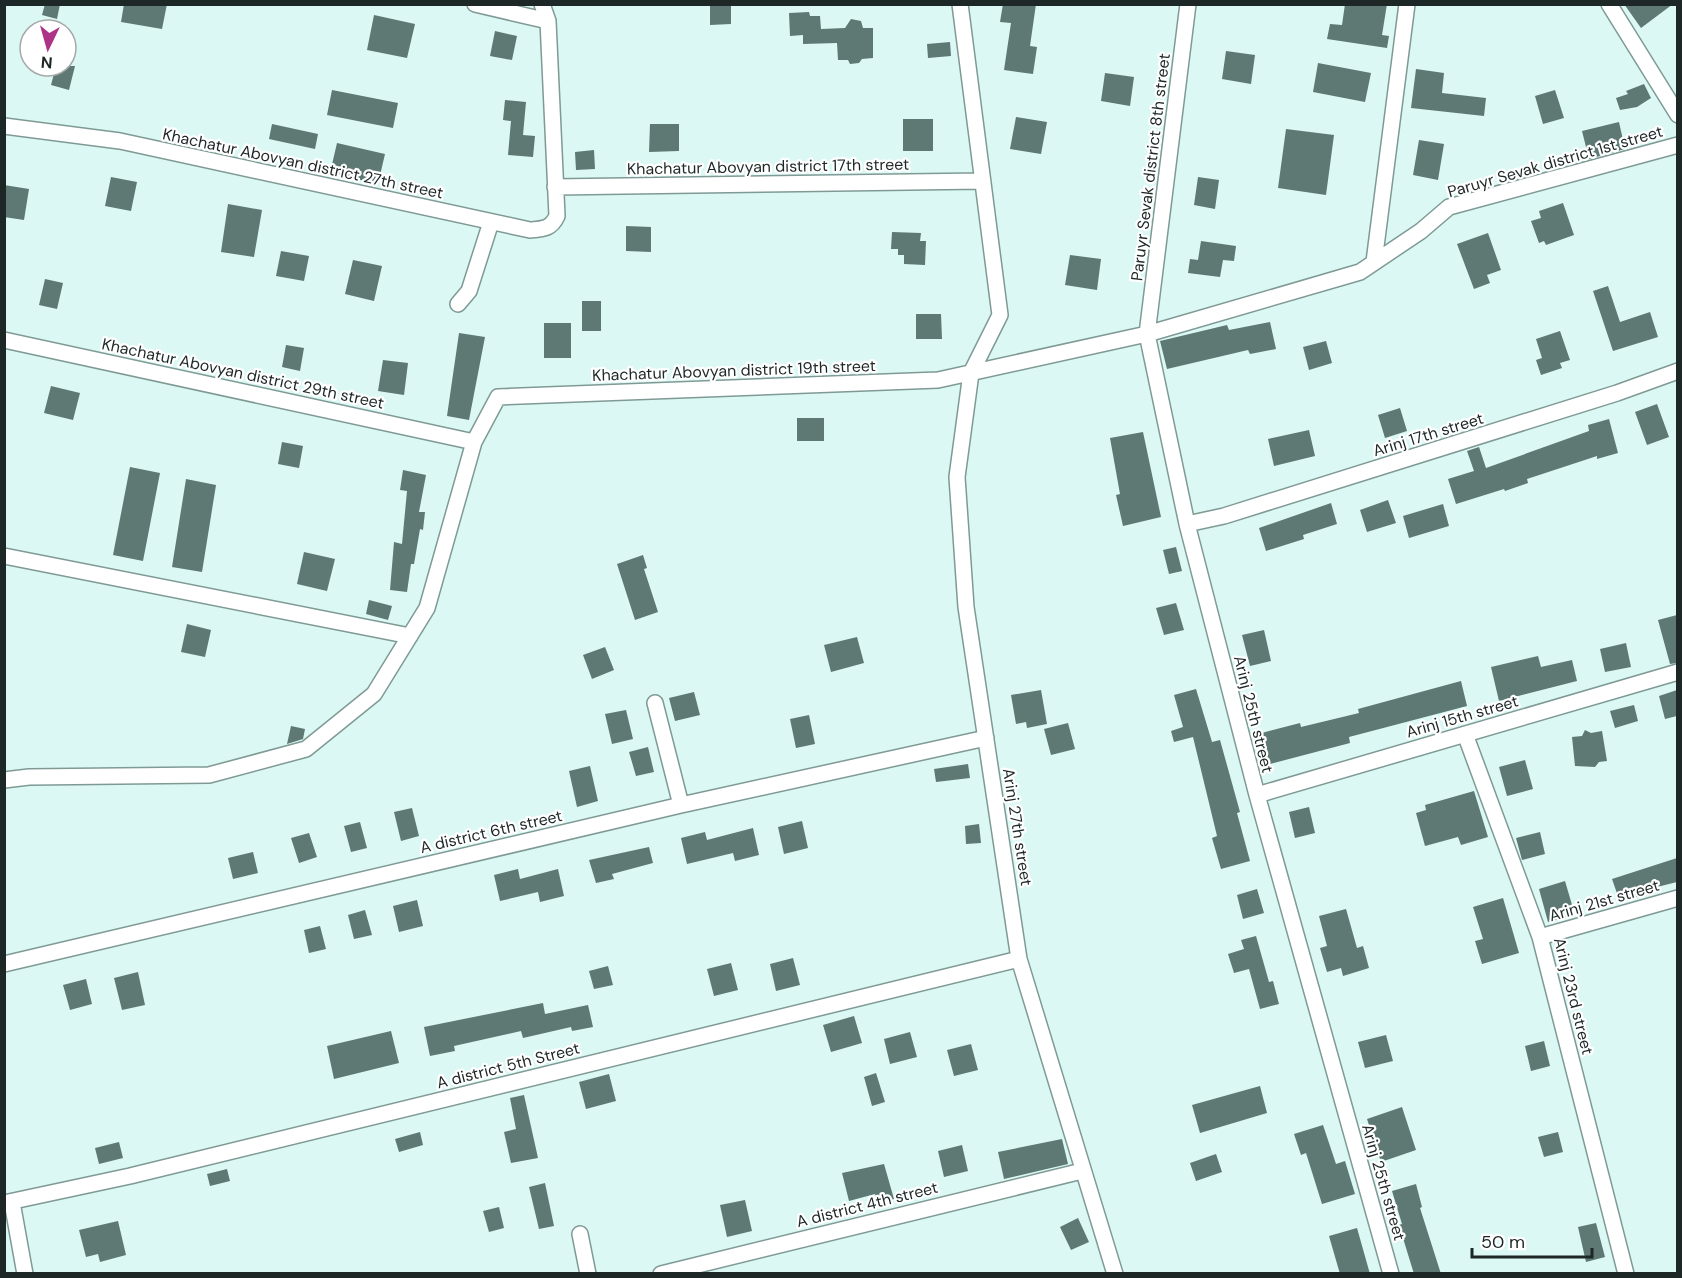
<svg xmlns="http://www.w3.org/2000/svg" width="1682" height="1278" viewBox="0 0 1682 1278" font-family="'DM Sans',sans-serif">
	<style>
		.building { fill: #5e7874 }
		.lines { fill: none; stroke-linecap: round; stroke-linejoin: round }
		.minor-casing { stroke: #7f9a95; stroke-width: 18 }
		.minor { stroke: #fff; stroke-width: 15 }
		.labels { text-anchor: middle; stroke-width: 4.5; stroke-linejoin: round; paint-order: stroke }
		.street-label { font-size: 16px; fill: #1d2826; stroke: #fff }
	</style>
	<rect width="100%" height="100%" fill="#dbf8f4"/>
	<!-- building -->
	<path class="building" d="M45,4H60L57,19L42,15Z
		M124,4H167L162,29L121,22Z
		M710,4H731V24L710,25Z
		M1003,4H1036L1030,46L1037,47L1033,74L1004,70L1011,23L1000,22Z
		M1345,4H1387L1382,35L1389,36L1387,48L1327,39L1330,24L1342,25Z
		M1624,4H1673L1641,28Z
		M809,12L810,16H820L821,29L845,28L851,19L861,21L863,28H873V58L862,59L859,63L850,64L848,60H838L837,43L803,44V35L790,36L789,13Z
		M374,15L415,24L407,58L367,50Z
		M495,31L517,36L512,60L490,56Z
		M950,42L951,56L928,58L927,44Z
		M1226,51L1255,55L1251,84L1222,79Z
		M1318,63L1371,73L1365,102L1313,92Z
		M56,66H75L69,90L51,85Z
		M1416,69L1444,73L1442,93L1486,98L1484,116L1411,108Z
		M1105,73L1134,77L1130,106L1101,101Z
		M1644,84L1651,98L1637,107L1620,110L1616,98L1628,94L1626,91Z
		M332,90L398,103L393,128L327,115Z
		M1555,90L1564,118L1543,124L1535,96Z
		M505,100L526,102L523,135L535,136L533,157L508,155L511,121L503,120Z
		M1016,117L1047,122L1041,154L1010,149Z
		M903,119H933V151H903Z
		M1619,122L1625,149L1589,159L1582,131Z
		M272,124L318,134L315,149L269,139Z
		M650,124H679V151L649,152Z
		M1286,129L1334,135L1326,195L1278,188Z
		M1419,140L1444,144L1438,180L1413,175Z
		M337,143L385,154L378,184L330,173Z
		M594,150L595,169L576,170L575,152Z
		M111,177L137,182L131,211L105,206Z
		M1198,177L1219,180L1215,209L1194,205Z
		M4,185L29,189L24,220L4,217Z
		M1563,203L1574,235L1546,245L1544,241L1539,243L1531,221L1541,218L1539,211Z
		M228,204L262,210L254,257L221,252Z
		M626,226L651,227V252L626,251Z
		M892,232L921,233L920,241H926L925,265L904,264V255H898V249H891Z
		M1488,233L1501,270L1487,275L1490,283L1474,289L1457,244Z
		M1201,241L1236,246L1234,261L1223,260L1220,277L1188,273L1190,259L1198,260Z
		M281,251L309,256L304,281L276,276Z
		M1070,255L1101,259L1097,290L1065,285Z
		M353,260L382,266L374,301L345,294Z
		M45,279L63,283L57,309L39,305Z
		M1608,286L1620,322L1650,312L1658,337L1613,351L1593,291Z
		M582,301H601V331H582Z
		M916,314H941L942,339H916Z
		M1270,322L1276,349L1250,354L1248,350L1167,369L1160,341L1227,325L1229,330Z
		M544,323H571V358H544Z
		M1560,331L1570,360L1560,363L1562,368L1541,375L1536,360L1542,358L1536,339Z
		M459,333L485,337L469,420L447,416Z
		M1326,341L1332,363L1309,370L1303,347Z
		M286,345L304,348L300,371L282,367Z
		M383,360L408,363L404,395L378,391Z
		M51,386L80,393L73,420L44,413Z
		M1657,404L1669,437L1647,445L1635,412Z
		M1400,408L1407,431L1385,438L1378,415Z
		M797,418H824V441H797Z
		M1609,419L1618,453L1597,459V456L1527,479L1528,483L1505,491L1504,489L1456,504L1448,479L1474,471L1467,451L1479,447L1486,468L1589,431L1588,425Z
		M1309,430L1315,456L1274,466L1268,439Z
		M1143,432L1161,517L1123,526L1116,495L1120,494L1110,438Z
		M282,442L303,446L299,468L278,464Z
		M130,467L160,473L143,561L113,555Z
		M403,470L426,475L419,512H425L423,530L420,529L414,564H411L407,592L390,590L394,542L402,544L407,491L400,490Z
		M186,479L216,485L202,572L172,567Z
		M1388,500L1396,523L1367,532L1360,510Z
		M1331,503L1337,524L1303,535L1304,539L1266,551L1259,528Z
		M1443,504L1449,526L1409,538L1403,516Z
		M1176,547L1182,571L1169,574L1163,550Z
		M304,552L335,559L327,591L297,584Z
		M643,555L647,568L644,569L658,612L635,620L617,564Z
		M369,600L392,606L388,620L366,614Z
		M1176,603L1184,630L1164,635L1156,608Z
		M1677,615V663L1670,664L1658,620Z
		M187,624L211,630L205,657L181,652Z
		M1264,630L1271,661L1250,666L1242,635Z
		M857,637L864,663L831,672L824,645Z
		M1626,643L1631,667L1605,672L1600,649Z
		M605,647L614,670L592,679L583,655Z
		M1538,656L1541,667L1572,660L1577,681L1499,701L1491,667Z
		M1461,681L1467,706L1349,737L1350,743L1266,765L1258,734L1300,723L1301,727L1359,713L1358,709Z
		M1196,689L1212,742L1220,740L1240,812L1237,813L1250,861L1221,869L1212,838L1217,836L1193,737L1174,742L1171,731L1183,727L1174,695Z
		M1041,690L1047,724L1027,728L1026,722L1016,724L1011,695Z
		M1677,690V716L1665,719L1659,696Z
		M694,692L700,715L675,721L669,698Z
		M1634,705L1638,721L1615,728L1610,711Z
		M626,710L633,739L612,744L605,714Z
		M809,715L815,744L796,748L790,719Z
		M1068,723L1075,749L1051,755L1044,729Z
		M291,726L305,729L303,739L287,744Z
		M1585,730L1591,733L1602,731L1607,761L1599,762L1595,767L1575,766L1572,737L1582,736Z
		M648,747L654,772L636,776L629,752Z
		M1525,760L1533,789L1507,796L1499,767Z
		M968,764L970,778L936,782L934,769Z
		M590,766L598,801L577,807L569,771Z
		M1474,791L1488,837L1461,845L1458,837L1425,846L1416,813L1426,810L1425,805Z
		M1309,807L1315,833L1295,838L1289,812Z
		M412,808L419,836L401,841L394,812Z
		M802,821L808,848L784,854L778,827Z
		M360,822L367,848L351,852L344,826Z
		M979,824L981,843L966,844L965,826Z
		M753,828L759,855L735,861L733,853L687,864L681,838L705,832L707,840Z
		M1540,832L1545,854L1522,860L1516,838Z
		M309,833L317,857L299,863L291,838Z
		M649,847L653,863L612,874L614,879L596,883L589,860Z
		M253,852L258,873L233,879L228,858Z
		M1677,858V882L1645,890L1646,894L1620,902L1612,879Z
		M518,869L520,879L558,869L564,896L540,902L538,892L500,901L494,875Z
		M1565,881L1575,915L1548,922L1539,889Z
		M1257,889L1264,913L1243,919L1237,895Z
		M1503,898L1519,953L1482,964L1475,941L1483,939L1473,907Z
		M417,900L423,926L399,932L393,906Z
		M1346,909L1357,948L1363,946L1369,968L1343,976L1341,968L1327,972L1320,948L1327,946L1319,916Z
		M365,910L372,935L354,939L348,915Z
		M320,926L326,949L309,953L304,930Z
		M1256,936L1269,982L1273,981L1279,1004L1260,1009L1249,969L1234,973L1228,954L1244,949L1241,940Z
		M793,958L800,985L776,991L770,964Z
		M731,963L738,990L714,996L707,969Z
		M608,966L613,985L594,989L589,971Z
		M138,972L145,1005L122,1010L114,978Z
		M86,979L92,1004L70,1010L63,985Z
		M543,1003L545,1014L588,1005L593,1027L572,1031L571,1027L523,1038L521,1031L454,1046L455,1051L430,1056L424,1027Z
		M854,1016L862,1043L831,1052L823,1025Z
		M391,1031L399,1063L334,1079L327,1046Z
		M910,1032L917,1057L890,1064L884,1039Z
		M1386,1035L1393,1061L1365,1068L1358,1042Z
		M1544,1041L1550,1066L1531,1071L1525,1046Z
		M971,1044L978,1070L954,1076L947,1050Z
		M876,1073L885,1102L872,1106L864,1077Z
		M609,1074L616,1101L586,1109L579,1082Z
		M1260,1086L1267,1113L1200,1133L1192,1105Z
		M524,1095L538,1158L511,1163L504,1132L516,1129L510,1098Z
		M1402,1107L1416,1150L1381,1162L1367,1119Z
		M1323,1125L1336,1164L1345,1161L1355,1194L1322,1204L1306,1153L1301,1155L1294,1134Z
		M420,1132L423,1145L399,1152L395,1139Z
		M1558,1132L1563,1152L1544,1157L1538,1137Z
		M1062,1139L1068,1164L1004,1179L998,1152Z
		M119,1142L123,1158L99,1164L95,1148Z
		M962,1145L968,1171L944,1177L938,1151Z
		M1216,1154L1222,1172L1196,1181L1190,1163Z
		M884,1164L894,1199L878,1203L875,1194L849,1201L842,1173Z
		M227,1169L230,1181L210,1186L207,1174Z
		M545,1183L554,1226L539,1229L529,1187Z
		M1416,1184L1422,1207L1420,1208L1441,1274H1414L1399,1225L1402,1224L1392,1191Z
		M745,1200L752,1231L727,1237L720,1205Z
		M499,1207L504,1228L489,1232L483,1211Z
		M1078,1218L1089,1242L1071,1250L1060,1227Z
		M118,1221L126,1255L100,1262L98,1254L86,1257L79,1230Z
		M1596,1223L1605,1257L1586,1262L1578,1227Z
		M1357,1228L1370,1274H1340L1329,1236Z"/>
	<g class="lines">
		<!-- minor casing -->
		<g class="minor-casing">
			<path id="minor" d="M475,4L548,21
				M960,4L1000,315L971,373L957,477L966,607L1019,959L1115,1274
				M1188,4L1147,334L1360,272L1421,231L1449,207L1678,145
				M1609,4L1678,115
				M4,126L120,141L530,230C543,229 551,229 557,216L548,21L542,4
				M555,187L982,181
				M1374,262L1407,4
				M458,304L469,291L491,222
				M4,340L474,442
				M1187,524L1224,516L1617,393L1678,371
				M4,556L410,636
				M655,703L681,805
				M1465,734L1540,937L1626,1274
				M4,780L29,777L209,775L306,749L374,694L427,608L474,442L498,397L938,380L1147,334L1187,524L1257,795L1391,1274
				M1257,795L1678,672
				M1540,937L1678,898
				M4,964L681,805L986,738
				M12,1202L25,1274
				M4,1203L130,1176L1019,959
				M580,1234L588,1274
				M661,1274L1082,1171"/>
		</g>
		<!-- minor -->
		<use href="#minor" class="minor"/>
	</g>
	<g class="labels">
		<!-- street labels -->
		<g class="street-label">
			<text transform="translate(1555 161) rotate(-16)" y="6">Paruyr Sevak district 1st street</text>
			<text transform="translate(303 163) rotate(12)" y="6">Khachatur Abovyan district 27th street</text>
			<text transform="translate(768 166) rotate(-1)" y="6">Khachatur Abovyan district 17th street</text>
			<text transform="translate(1150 167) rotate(-83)" y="6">Paruyr Sevak district 8th street</text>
			<text transform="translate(734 370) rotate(-2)" y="6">Khachatur Abovyan district 19th street</text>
			<text transform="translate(243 373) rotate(12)" y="6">Khachatur Abovyan district 29th street</text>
			<text transform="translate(1428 434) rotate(-17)" y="6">Arinj 17th street</text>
			<text transform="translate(1254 714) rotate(76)" y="6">Arinj 25th street</text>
			<text transform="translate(1462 716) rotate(-16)" y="6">Arinj 15th street</text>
			<text transform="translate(1018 827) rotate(81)" y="6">Arinj 27th street</text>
			<text transform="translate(491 831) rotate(-13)" y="6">A district 6th street</text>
			<text transform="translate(1604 900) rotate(-16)" y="6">Arinj 21st street</text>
			<text transform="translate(1574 996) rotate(76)" y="6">Arinj 23rd street</text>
			<text transform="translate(508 1065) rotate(-14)" y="6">A district 5th Street</text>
			<text transform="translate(1384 1182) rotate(74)" y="6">Arinj 25th street</text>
			<text transform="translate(867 1204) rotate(-14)" y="6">A district 4th street</text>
		</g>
	</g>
	<!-- border -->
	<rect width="1682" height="1278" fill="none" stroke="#1d2826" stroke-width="12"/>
	<!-- north arrow -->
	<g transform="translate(48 48) rotate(185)"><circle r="28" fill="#ffffff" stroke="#a5a9a8" stroke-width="1.5"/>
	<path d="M0-4.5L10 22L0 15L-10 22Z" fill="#ad3387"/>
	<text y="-9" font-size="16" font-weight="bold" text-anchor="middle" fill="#1d2826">N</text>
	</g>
	<!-- scale -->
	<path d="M1472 1248v9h120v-9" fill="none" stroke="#1d2826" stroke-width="3"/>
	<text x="1481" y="1248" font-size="18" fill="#1d2826" stroke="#ffffff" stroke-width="4.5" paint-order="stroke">50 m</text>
</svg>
